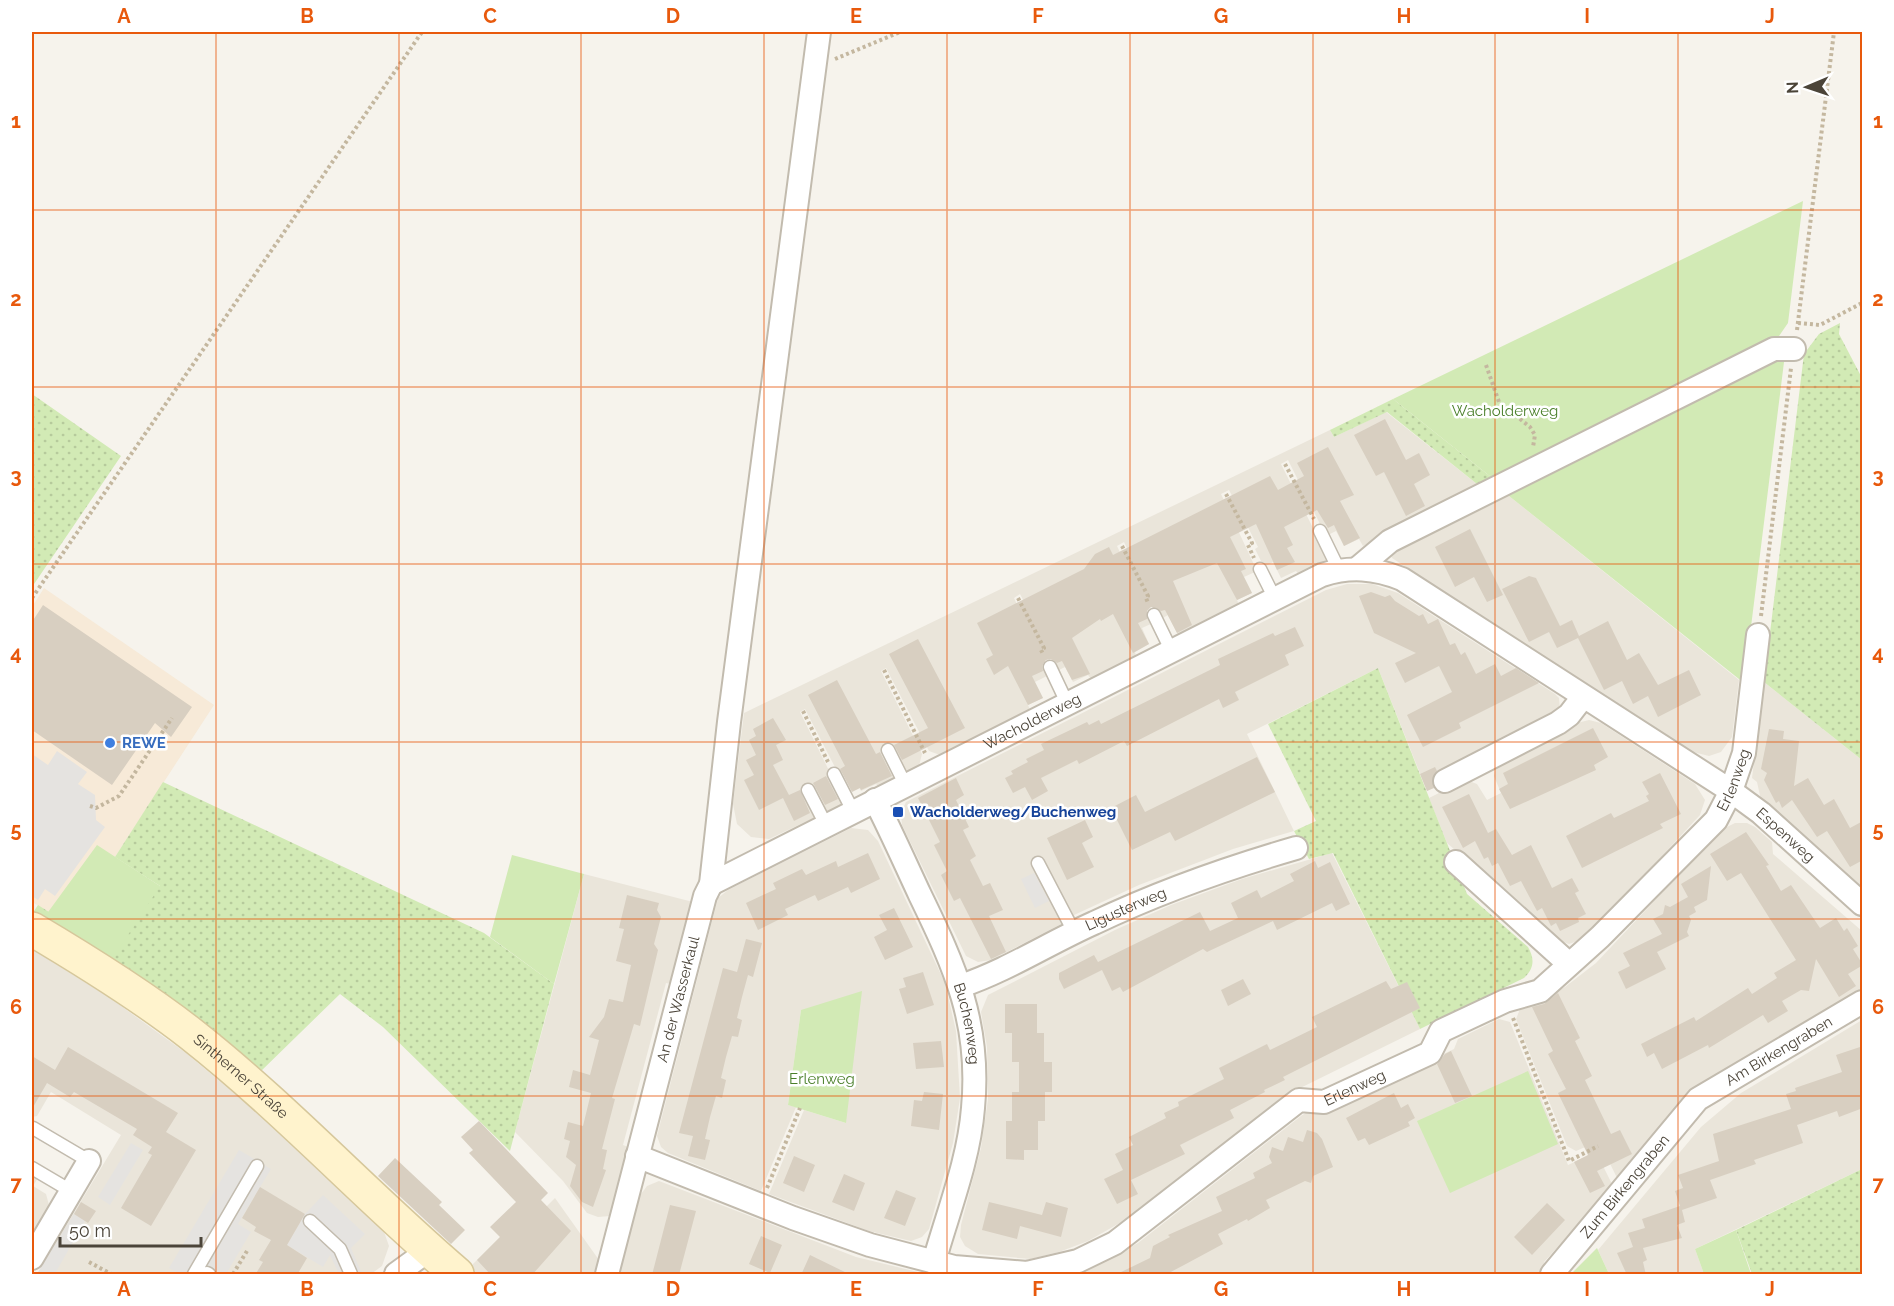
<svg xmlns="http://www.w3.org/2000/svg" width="1894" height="1306" viewBox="0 0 1894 1306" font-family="Raleway,sans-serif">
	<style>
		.residential { fill: #eae5da }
		.commercial { fill: #f7ead8 }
		.grass { fill: url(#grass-dots) }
		.green { fill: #d2eab5 }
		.parking { fill: #e5e3e0 }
		.building { fill: #d8cfc1 }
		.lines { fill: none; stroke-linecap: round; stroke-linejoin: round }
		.lane-casing { stroke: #c2bbae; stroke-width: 15 }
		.street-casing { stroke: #c2bbae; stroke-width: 26 }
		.secondary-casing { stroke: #d6c79b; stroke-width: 36 }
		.path { stroke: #c4b79f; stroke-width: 4; stroke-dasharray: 3 3; stroke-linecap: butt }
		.lane { stroke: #fff; stroke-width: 12 }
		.street { stroke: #fff; stroke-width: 22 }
		.secondary { stroke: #fff3cd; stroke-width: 33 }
		.grid { fill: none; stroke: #e8590c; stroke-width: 1.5; stroke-opacity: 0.55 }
		.shop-dot { fill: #3f7fe0; stroke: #fff; stroke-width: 2 }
		.transit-dot { fill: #1a4fb4; stroke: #fff; stroke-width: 2 }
		.labels { text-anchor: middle; stroke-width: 5; stroke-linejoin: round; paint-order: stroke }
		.park-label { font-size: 15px; fill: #4a7f2a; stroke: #fff }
		.street-label { font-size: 15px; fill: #4b4439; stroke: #fff }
		.shop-label { font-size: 15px; font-weight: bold; fill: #366cbe; stroke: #fff; text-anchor: start }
		.transit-label { font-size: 15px; font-weight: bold; fill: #164399; stroke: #fff; text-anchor: start }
		.neatline { fill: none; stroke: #e8590c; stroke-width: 2 }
		.grid-label { font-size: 20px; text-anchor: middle; font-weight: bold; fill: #e8590c }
	</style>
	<defs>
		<pattern id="grass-dots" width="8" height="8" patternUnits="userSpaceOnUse" patternTransform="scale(1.5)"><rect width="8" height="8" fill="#d2eab5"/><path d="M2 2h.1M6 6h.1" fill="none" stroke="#b6ca9c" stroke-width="1.8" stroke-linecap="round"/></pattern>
	</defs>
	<rect width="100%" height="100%" fill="#f6f3ec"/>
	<!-- residential -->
	<path class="residential" d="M1386,412L1482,488L1363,546L1359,539L1344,546L1336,531L1326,536L1288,460L1281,464L1329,560L1299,575L1296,571L1281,578L1273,562L1264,567L1255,549L1258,547L1229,490L1221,494L1257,571L1244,577L1252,593L1237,600L1239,605L1178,635L1168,615L1161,619L1124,542L1117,546L1153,623L1142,628L1149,644L1135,652L1136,656L1091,679L1088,675L1073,682L1065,667L1057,671L1048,653L1050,652L1020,594L1014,598L1049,675L1035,682L1043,698L1028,705L1030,710L940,755L929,751L886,668L881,671L922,754L919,766L878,786L876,784L861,791L850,768L838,773L805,709L800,712L845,803L769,839L751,837L737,824L733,804L744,713L1330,430L1334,437Z
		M1504,492L1739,680L1732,737L1721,752L1709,756L1693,752L1392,558L1389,550Z
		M1347,584H1372L1398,593L1555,694L1559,698L1560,710L1427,791L1378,668L1247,734L1294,831L1233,849L1139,885L1074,915L1075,917L991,960L978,962L966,956L902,825L901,813L906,802L1326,590Z
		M1764,682L1862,760V888L1761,800L1757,782L1752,778Z
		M1589,720L1601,723L1695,784L1705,800L1700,815L1586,938L1569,944L1558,940L1447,843L1429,798L1461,782L1469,781L1477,784L1487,800L1501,793L1494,776L1496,767L1577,723Z
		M1735,823H1747L1755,827L1772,842L1773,854L1862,931V989L1693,1092L1618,1180L1599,1141L1576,1151L1567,1146L1516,1019L1520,1009L1565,987L1596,963L1721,830Z
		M851,828L868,830L878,841L945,983L956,1031L960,1098L953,1143L929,1229L922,1237L911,1241L869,1231L769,1194L804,1110L846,1123L801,1010L788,1105L796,1107L761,1191L668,1153L661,1147L657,1136L718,898L728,890Z
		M1332,853L1420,1029L1282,1097L1132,1216L1088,1241L1059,1252L1030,1259L978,1254L965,1246L960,1237L961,1225L981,1148L988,1099L987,1047L981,1012L988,995L1115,930L1171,905L1242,879Z
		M584,874L693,902L671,984L666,983L623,1145L628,1147L610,1216L598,1217L587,1213L563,1181L515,1132Z
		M32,949L110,998L186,1053L272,1125L383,1229L389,1246L382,1266L371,1274H37L121,1135L51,1092L37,1116L32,1117Z
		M1499,1019L1510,1022L1568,1165L1596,1152L1613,1186L1544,1262L1547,1269L1542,1274H1082L1138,1243L1301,1116L1312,1109L1322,1112L1454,1049L1458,1039Z
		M1862,1020V1169L1695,1249L1704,1274H1609L1598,1250L1701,1127L1741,1093Z
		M32,1160L44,1168L33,1186L46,1194L49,1205L32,1234Z
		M659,1181L856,1257L926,1274H618L638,1198L647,1186Z
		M555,1198L599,1260L597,1274H476L468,1269L525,1212L533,1220Z"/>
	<!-- commercial -->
	<path class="commercial" d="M44,588L214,705L115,857L97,846L49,912L32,902V607Z"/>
	<!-- grass -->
	<path class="grass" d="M1840,323L1839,334L1862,378V760L1764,682L1804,354L1819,334Z
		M32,394L121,456L32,587Z
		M1393,399L1496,481L1482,488L1387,412L1334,437L1330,430Z
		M1378,668L1467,894L1528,947C1535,959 1534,969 1524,978L1420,1029L1333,853L1309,859L1294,831L1316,821L1268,724Z
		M163,782L484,933L554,984L510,1151L383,1027L340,994L258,1074L32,914L38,905L49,912L44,919L160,886L115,857Z
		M1862,1169V1274H1752L1736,1230Z"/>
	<!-- green -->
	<path class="green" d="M1803,201L1788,323L1777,339L1496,481L1393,399Z
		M1775,356L1784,362L1744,683L1504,492Z
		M97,845L160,886L111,961L43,919Z
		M512,855L584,874L554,984L490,937Z
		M862,991L846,1123L788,1105L801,1010Z
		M1528,1071L1558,1144L1450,1193L1417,1121Z
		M1736,1230L1751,1274H1704L1695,1249Z
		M1597,1248L1609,1274H1571Z"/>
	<!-- parking -->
	<path class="parking" d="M57,751L87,772L78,784L95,795L96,820L105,827L55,896L45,889L38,900L32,896V754L48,765Z
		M1034,873L1049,901L1035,908L1021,879Z
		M131,1143L143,1150L110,1205L98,1197Z
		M239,1150L271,1169L238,1224L251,1232L226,1274L210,1268L206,1274H180L169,1268Z
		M323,1195L365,1234L351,1248L362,1274H339L330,1255L323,1267L287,1245L305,1214Z
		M74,1214L85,1221L57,1270L54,1274H37Z"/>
	<!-- building -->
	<path class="building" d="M1385,419L1406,460L1419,453L1430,475L1414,484L1425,506L1406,516L1384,472L1376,476L1354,435Z
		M1328,447L1354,495L1340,501L1360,538L1344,546L1334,525L1328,528L1317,510L1284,527L1293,545L1287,548L1295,562L1277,570L1256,524L1230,537L1246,569L1241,571L1252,593L1237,600L1217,563L1173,581L1192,625L1177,633L1165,610L1161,611L1151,607L1147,611V619L1138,623L1149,644L1133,653L1113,614L1101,621L1100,619L1072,638L1090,674L1072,680L1062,661L1057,663L1051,659L1046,660L1042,666L1043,671L1032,676L1043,698L1028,705L1008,666L994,675L986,659L993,655L977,623L1084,569L1095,554L1109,547L1113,555L1270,476L1278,490L1304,476L1297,463Z
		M1470,529L1503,595L1487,602L1474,577L1455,587L1435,547Z
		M1529,576L1536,578L1560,626L1572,620L1579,636L1608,621L1627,660L1639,653L1658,685L1689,670L1701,695L1658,717L1648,696L1633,704L1622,681L1604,690L1578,638L1557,648L1549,632L1529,642L1502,589Z
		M1371,592L1385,597L1390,595L1395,601L1419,616L1423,614L1428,624L1438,619L1450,645L1455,643L1461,655L1465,652L1476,674L1495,664L1501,676L1516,668L1539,683L1459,723L1461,728L1423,747L1407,715L1452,692L1439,666L1405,683L1395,663L1416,653L1374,633L1359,596Z
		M43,605L192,707L171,737L155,723L112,785L32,730V622Z
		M1295,627L1304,646L1285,655L1289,665L1235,692L1239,700L1223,708L1219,699L1127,746L1124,741L1079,764L1077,760L1041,778L1048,791L1032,800L1025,787L1013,793L1005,778L1013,774L1011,771L1028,762L1026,759L1044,750L1041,744L1087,722L1089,725L1099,720L1101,724L1220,665L1218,659L1273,633L1275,636Z
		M918,639L965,728L902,760L894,745L928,728L889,654Z
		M837,680L876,754L880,752L892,776L861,790L860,788L852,792L840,769L845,766L808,695Z
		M773,718L786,740L776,745L783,760L773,765L789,795L800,790L810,813L794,821L783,798L759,810L744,780L754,775L746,760L756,755L749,740L756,736L753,729Z
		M1593,728L1608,757L1594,765L1596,770L1510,809L1499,789L1508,784L1503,773Z
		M1769,729L1784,731L1783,739L1799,741L1794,786L1808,778L1824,805L1834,799L1850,828L1863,821V860L1850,867L1827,831L1817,837L1792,800L1782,808L1779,801L1776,803L1764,780L1767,773L1761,769Z
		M1257,757L1275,792L1175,841L1170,832L1132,850L1111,808L1136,795L1145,812Z
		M1435,767L1437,771L1432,780L1434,788L1427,791L1420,774Z
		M1660,773L1681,814L1660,824L1663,828L1582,868L1566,836L1611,813L1614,818L1649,801L1646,796L1649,794L1642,782Z
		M826,776L838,799L825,805L813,783Z
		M956,778L964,795L956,800L969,827L963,830L976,856L970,860L983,886L990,883L1003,910L989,916L1006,952L991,959L960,898L954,901L941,875L947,871L934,845L940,842L918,798Z
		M1469,794L1488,833L1496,829L1512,855L1531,845L1552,888L1572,878L1579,891L1575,893L1586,914L1578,918L1579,922L1560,931L1556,923L1551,926L1542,908L1537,911L1521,881L1510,886L1498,863L1492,866L1488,857L1484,859L1475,841L1463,848L1442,807Z
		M1085,820L1093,837L1082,843L1094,867L1067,880L1047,838Z
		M1746,832L1769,865L1766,866L1781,891L1791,885L1820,928L1836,918L1844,931L1847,928L1858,946L1853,949L1863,965L1848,974L1856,986L1839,997L1816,959L1809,991L1801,990L1782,1001L1788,1011L1768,1023L1763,1015L1709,1048L1708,1045L1662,1069L1654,1053L1647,1057L1641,1044L1694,1017L1696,1021L1748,988L1752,994L1777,978L1774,973L1796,960L1741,873L1727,881L1710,854Z
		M868,853L880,879L851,893L848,887L818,901L815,895L785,909L788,915L758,930L746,903L776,889L773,883L802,869L806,875L836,861L838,867Z
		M1315,861L1318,868L1330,862L1350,904L1336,911L1332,903L1277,930L1273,921L1207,952L1203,949L1123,992L1120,987L1112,991L1102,970L1064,989L1059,979V973L1094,955L1098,962L1200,912L1210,931L1238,918L1231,903L1257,890L1261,898L1294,881L1290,874Z
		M1711,866L1707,900L1694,907L1696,912L1689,916L1691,920L1687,932L1689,936L1657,952L1666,969L1626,989L1618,972L1630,966L1623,953L1662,934L1653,919L1663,914L1665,905L1670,907L1688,897L1681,884Z
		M627,895L659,903L657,910L661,917L654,944L658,950L640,1026L634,1024L612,1098L615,1099L602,1149L607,1150L603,1169L606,1170L593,1207L582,1202L570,1186L576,1165L566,1157L570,1141L564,1139L568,1122L583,1126L591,1093L569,1087L573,1070L590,1075L599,1040L589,1037L604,1017L609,999L623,1002L631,965L616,961L624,929L619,928Z
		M894,908L913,947L885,960L874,937L887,930L879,915Z
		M746,939L762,943L753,977L748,975L742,997L737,1018L742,1020L738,1037L732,1036L726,1057L721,1078L726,1080L722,1098L716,1096L710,1117L705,1139L710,1140L705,1160L688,1156L693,1136L679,1133L723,968L737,972Z
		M923,972L934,1005L907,1014L899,989L906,987L903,978Z
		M1243,979L1251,994L1228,1006L1221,990Z
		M1386,981L1391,989L1407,982L1420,1008L1283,1077L1285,1080L1264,1090L1265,1092L1230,1110L1234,1118L1180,1145L1185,1154L1131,1180L1138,1194L1117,1204L1104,1179L1123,1170L1115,1154L1133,1145L1129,1137L1166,1118L1164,1113L1179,1106L1178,1102L1224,1079L1219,1068L1267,1044L1270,1050L1317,1027L1312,1017Z
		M1558,993L1580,1038L1575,1041L1592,1076L1585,1080L1611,1134L1620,1130L1632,1154L1597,1171L1605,1186L1590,1193L1574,1162L1588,1155L1558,1093L1566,1089L1548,1054L1553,1051L1532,1007L1544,1004Z
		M1005,1004H1037V1033H1044V1062H1052V1092H1045V1121H1038V1150H1024V1160L1006,1159V1121H1012V1092H1019V1062H1012V1033H1005Z
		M941,1041L944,1067L916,1069L913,1043Z
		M1863,1046V1108L1839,1117L1837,1111L1797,1125L1803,1143L1754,1160L1756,1164L1710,1180L1717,1198L1682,1210L1685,1222L1677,1225L1682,1238L1643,1248L1647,1260L1643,1262L1646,1275H1627L1617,1253L1633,1247L1628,1233L1645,1228L1642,1219L1680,1206L1675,1191L1683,1188L1678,1175L1719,1161L1713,1134L1791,1109L1786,1094L1796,1091L1795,1088L1842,1072L1836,1055Z
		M68,1047L178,1113L166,1132L196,1150L151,1226L121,1208L152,1155L148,1153L152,1147L133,1135L137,1129L74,1092L70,1097L47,1083L32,1109V1056L55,1070Z
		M1451,1051L1472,1096L1455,1103L1437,1064L1445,1054Z
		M924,1092L943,1094L939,1130L911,1126L914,1100L922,1101Z
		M1394,1093L1401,1108L1408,1104L1415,1118L1408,1122L1410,1126L1369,1145L1365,1138L1358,1141L1346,1118Z
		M479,1121L548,1193L541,1200L571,1231L532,1275H491L477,1260L500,1237L490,1227L516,1202L469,1153L473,1150L461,1137Z
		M1307,1130L1317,1133L1322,1139L1333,1167L1313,1176L1311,1183L1305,1181L1266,1200L1270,1208L1248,1221L1247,1219L1218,1234L1223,1244L1184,1265L1165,1275H1115L1150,1258L1153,1246L1170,1237L1168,1235L1222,1211L1216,1197L1255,1178L1253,1173L1272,1163L1269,1157L1272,1147L1283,1151L1288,1137L1303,1142Z
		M794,1156L815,1165L804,1192L783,1183Z
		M395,1158L442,1202L439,1205L465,1230L451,1244L378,1176Z
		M844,1174L865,1183L854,1211L832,1202Z
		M260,1187L305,1214L287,1245L307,1258L297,1275H255L263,1262L259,1260L271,1240L254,1231L256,1227L242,1218Z
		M896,1190L916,1198L905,1226L884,1218Z
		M81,1202L96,1211L88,1223L74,1214Z
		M989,1202L1042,1215L1046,1202L1068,1208L1061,1237L1020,1226L1017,1239L982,1230Z
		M1547,1203L1565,1220L1532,1255L1514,1237Z
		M670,1205L696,1211L679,1275H652Z
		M761,1236L782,1245L770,1273L749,1264Z
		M810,1255L851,1275H801Z"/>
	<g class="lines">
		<!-- lane casing -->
		<g class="lane-casing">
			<path id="lane" d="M1320,531L1339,570
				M1260,569L1275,599
				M1154,615L1172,652
				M1050,667L1067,703
				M888,750L905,784
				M834,774L853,811
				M808,790L826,825
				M1038,863L1074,932
				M33,1128L89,1161
				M32,1168L71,1191
				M310,1221L340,1249L351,1274
				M207,1273L209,1274
				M194,1274L257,1166"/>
		</g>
		<!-- street casing -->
		<g class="street-casing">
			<g id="street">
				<path d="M1358,568L1390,541L1774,349H1794"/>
				<path d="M1445,781L1558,723L1569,715L1583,697"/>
				<path id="s1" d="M875,800C891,831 905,863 920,895C955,967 981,1024 973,1108C969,1160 948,1212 934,1262"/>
				<path d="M1456,862L1569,964"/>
				<path id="s2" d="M711,884L1322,575C1350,566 1375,568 1402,579L1731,791L1761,813L1862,904"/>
				<path id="s3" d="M961,986C1008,970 1049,943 1094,923C1159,892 1227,868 1296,848"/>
				<path id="s4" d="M637,1156L793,1218L870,1245L954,1267L1027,1273L1078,1261L1115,1243L1299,1100L1324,1102L1430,1053L1441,1031L1505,1001L1540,991L1600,937L1716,820L1731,791L1744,753L1758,635"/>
				<path d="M32,1258L89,1161"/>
				<path d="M396,1274L429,1250"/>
				<path id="s5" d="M607,1274L705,896L711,884L729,722L819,32"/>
				<path id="s6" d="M1552,1274L1698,1099L1862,1002"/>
			</g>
		</g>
		<!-- secondary casing -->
		<g class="secondary-casing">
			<g id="secondary">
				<path id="s7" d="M32,929C86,961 141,995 191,1034C285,1108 366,1196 457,1274"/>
			</g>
		</g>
		<!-- path -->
		<path class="path" d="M835,59L900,32
			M1798,323L1820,325L1862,303
			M1797,330L1834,32
			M1486,365L1499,402L1530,427L1535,435L1533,447
			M1285,464L1314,519
			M1226,494L1252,543L1248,545L1254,558
			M1122,546L1148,596L1146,598L1148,603
			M32,598L422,32
			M1018,598L1044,648L1041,650L1043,654
			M1761,616L1791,368
			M884,670L925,753
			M803,711L828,762
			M90,806L96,808L119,796L172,718
			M1513,1018L1569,1161L1598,1146
			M767,1188L800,1108
			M89,1262L111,1274
			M233,1274L247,1251"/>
		<!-- lane -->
		<use href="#lane" class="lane"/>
		<!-- street -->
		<use href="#street" class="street"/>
		<!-- secondary -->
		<use href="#secondary" class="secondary"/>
	</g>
	<!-- grid -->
	<path class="grid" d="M216,32V1274M399,32V1274M581,32V1274M764,32V1274M947,32V1274M1130,32V1274M1313,32V1274M1495,32V1274M1678,32V1274M32,210H1862M32,387H1862M32,564H1862M32,742H1862M32,919H1862M32,1096H1862"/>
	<!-- markers -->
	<circle class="shop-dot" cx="110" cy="743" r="6"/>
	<rect class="transit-dot" x="892" y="806" width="12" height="12" rx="3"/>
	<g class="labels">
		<!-- park labels -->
		<g class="park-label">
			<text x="1505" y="416">Wacholderweg</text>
			<text x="822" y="1084">Erlenweg</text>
		</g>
		<!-- street labels -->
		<g class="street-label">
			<text dy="5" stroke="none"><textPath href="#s2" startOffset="360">Wacholderweg</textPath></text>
			<text dy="5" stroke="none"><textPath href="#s4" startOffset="1299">Erlenweg</textPath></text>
			<text dy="5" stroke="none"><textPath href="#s2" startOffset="1228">Espenweg</textPath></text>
			<text dy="5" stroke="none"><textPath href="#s3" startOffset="182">Ligusterweg</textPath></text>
			<text dy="5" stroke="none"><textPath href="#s5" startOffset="284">An der Wasserkaul</textPath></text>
			<text dy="5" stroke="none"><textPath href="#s1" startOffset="243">Buchenweg</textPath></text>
			<text dy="5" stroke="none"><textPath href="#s6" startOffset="322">Am Birkengraben</textPath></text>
			<text dy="5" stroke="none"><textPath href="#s7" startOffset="256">Sintherner Straße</textPath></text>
			<text dy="5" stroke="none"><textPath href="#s4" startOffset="795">Erlenweg</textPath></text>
			<text dy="5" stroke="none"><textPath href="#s6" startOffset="114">Zum Birkengraben</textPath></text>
		</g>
		<!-- shop labels -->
		<g class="shop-label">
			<text x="122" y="748">REWE</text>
		</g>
		<!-- transit labels -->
		<g class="transit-label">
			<text x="910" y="817">Wacholderweg/Buchenweg</text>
		</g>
	</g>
	<!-- border -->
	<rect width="1894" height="1306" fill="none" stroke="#ffffff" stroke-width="66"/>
	<!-- north arrow -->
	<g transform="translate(1807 87) rotate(268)" stroke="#ffffff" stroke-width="4.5" paint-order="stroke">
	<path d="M0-4.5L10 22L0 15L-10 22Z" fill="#4b4439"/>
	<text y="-9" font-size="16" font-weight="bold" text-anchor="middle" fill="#4b4439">N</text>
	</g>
	<!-- scale -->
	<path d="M60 1237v9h141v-9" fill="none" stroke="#4b4439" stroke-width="3"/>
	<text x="69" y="1237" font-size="18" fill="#4b4439" stroke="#ffffff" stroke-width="4.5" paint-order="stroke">50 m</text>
	<rect x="33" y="33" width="1828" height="1240" class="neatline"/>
	<g class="grid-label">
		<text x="124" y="23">A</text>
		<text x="307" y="23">B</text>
		<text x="490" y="23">C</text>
		<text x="673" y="23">D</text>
		<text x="856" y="23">E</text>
		<text x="1038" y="23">F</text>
		<text x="1221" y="23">G</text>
		<text x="1404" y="23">H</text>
		<text x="1587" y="23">I</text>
		<text x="1770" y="23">J</text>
		<text x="16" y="128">1</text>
		<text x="1878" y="128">1</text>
		<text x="16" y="306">2</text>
		<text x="1878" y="306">2</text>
		<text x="16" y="483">3</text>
		<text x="1878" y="483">3</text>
		<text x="16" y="660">4</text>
		<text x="1878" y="660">4</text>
		<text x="16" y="837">5</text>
		<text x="1878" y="837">5</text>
		<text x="16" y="1014">6</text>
		<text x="1878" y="1014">6</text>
		<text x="16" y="1191">7</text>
		<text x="1878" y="1191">7</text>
		<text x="124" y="1296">A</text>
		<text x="307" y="1296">B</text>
		<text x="490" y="1296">C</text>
		<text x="673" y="1296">D</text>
		<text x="856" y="1296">E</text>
		<text x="1038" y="1296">F</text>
		<text x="1221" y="1296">G</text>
		<text x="1404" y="1296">H</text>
		<text x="1587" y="1296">I</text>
		<text x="1770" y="1296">J</text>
	</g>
</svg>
